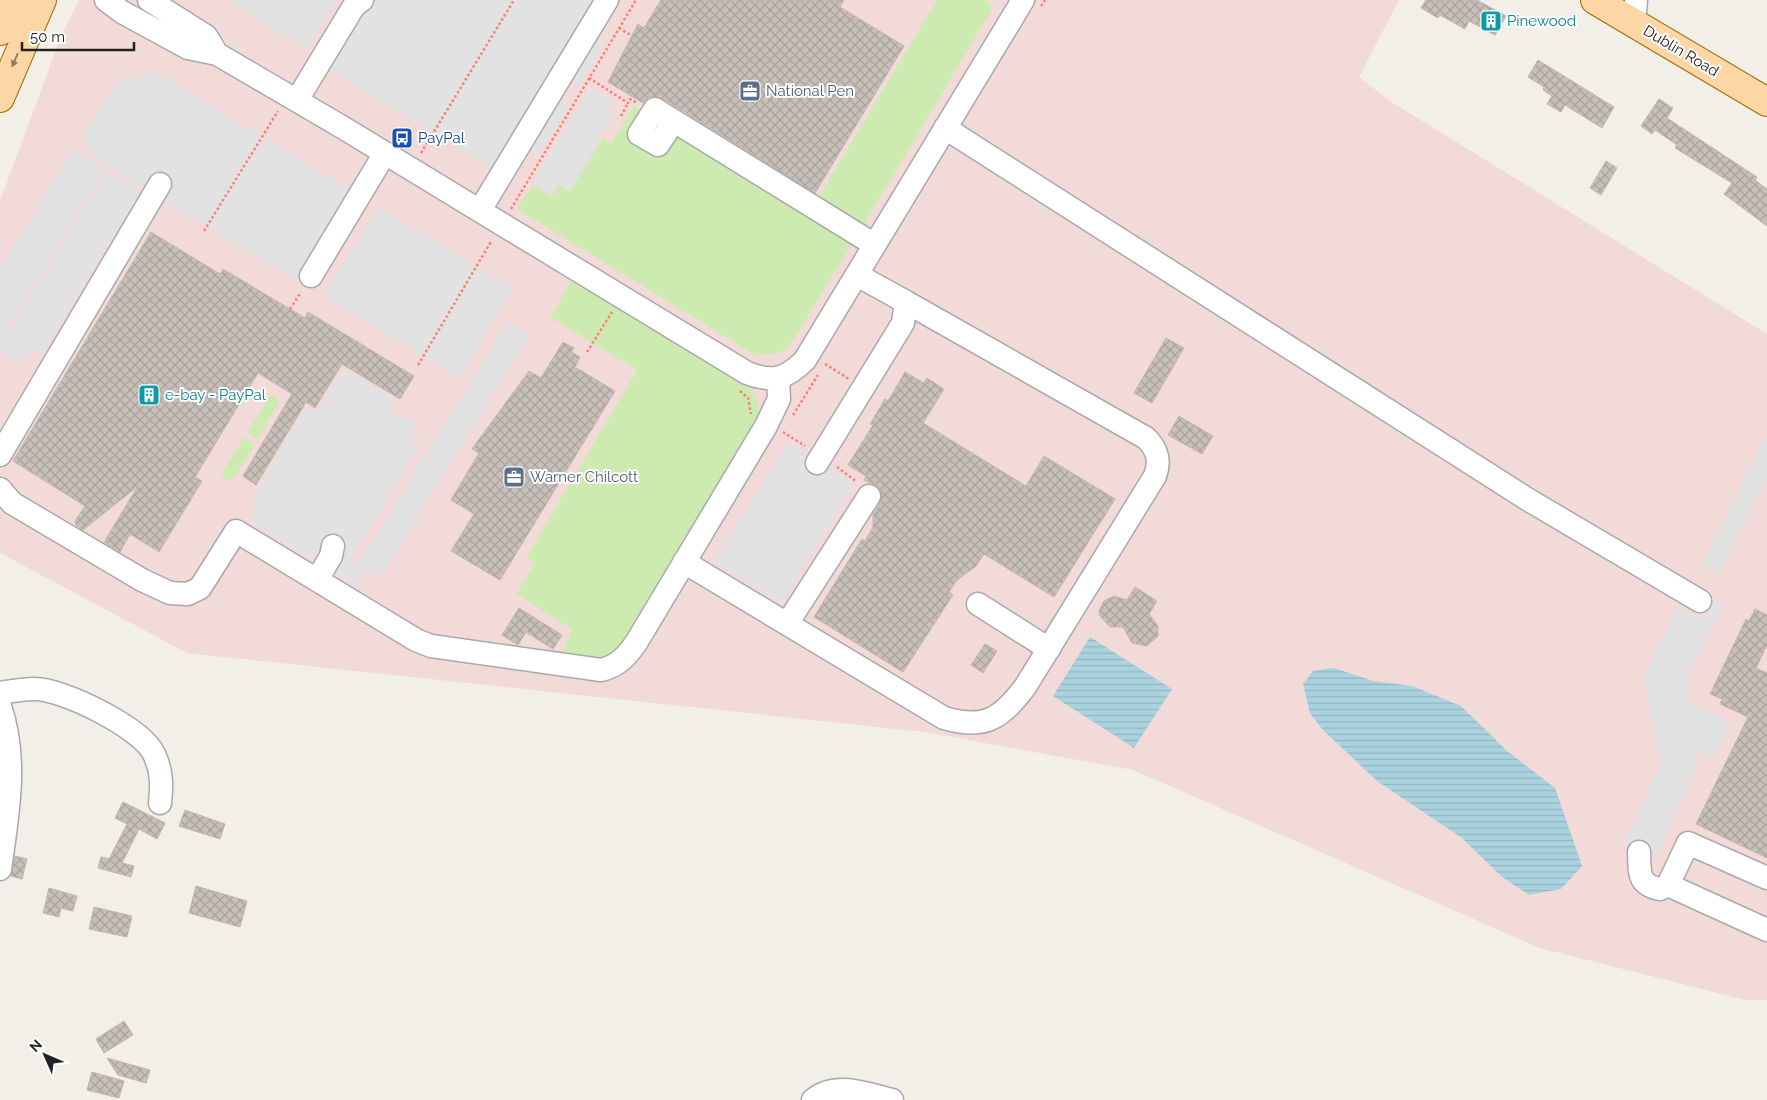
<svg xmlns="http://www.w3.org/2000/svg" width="1767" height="1100" viewBox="0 0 1767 1100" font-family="Raleway,sans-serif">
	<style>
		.commercial { fill: #f2dad9 }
		.grass { fill: #cdebb0 }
		.parking { fill: #e2e2e2 }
		.water { fill: url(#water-rules) }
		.building { fill: url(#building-cross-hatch); stroke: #c4b6ab }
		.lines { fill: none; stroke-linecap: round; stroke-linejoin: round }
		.minor-casing { stroke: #a9a9a9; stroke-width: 25 }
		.major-casing { stroke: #a06b00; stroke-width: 30 }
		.path { stroke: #fa8072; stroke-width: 2.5; stroke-dasharray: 2.5 2.5; stroke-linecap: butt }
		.minor { stroke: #fff; stroke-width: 22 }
		.major { stroke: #fcd6a4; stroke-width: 28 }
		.oneway { fill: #8f7c63 }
		.labels { text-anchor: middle; stroke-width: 4; stroke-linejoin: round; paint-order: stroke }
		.culture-label { font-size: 15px; fill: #0d838f; stroke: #fff; text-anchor: start }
		.street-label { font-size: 15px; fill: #222; stroke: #fff }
		.service-label { font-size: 15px; fill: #4e5e75; stroke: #fff; text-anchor: start }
		.transit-label { font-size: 15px; fill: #164399; stroke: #fff; text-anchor: start }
	</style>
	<defs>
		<pattern id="water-rules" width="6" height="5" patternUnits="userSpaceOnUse" patternTransform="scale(1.25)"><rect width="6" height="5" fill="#aad3df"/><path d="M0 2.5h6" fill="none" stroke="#92b5bf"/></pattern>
		<pattern id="building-cross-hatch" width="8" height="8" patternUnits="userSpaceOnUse" patternTransform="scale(1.25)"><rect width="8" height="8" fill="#c7bfb8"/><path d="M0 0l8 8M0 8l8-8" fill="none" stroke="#aba49e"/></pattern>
	</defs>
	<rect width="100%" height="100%" fill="#f2efe9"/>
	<!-- commercial -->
	<path class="commercial" d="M79,0H1399L1359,77L1390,101L1767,334V1000H1745L1540,948L1133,770L924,732L187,653L0,553V201L62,34Z"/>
	<!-- grass -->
	<path class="grass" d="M937,0H984L988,2L992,9L864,225H855L817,200Z
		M634,105L676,136L684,137L854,240L788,349L777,354L755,355L517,209L532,185L551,197L558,185L570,191L603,138L612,143Z
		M572,280L740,379C755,390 761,403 759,422L621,648C603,663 583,657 563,651L572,629L516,594L535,564L526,558L637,370L550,317Z
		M270,395L280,401L257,439L247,433Z
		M244,437L255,444L231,482L221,475Z"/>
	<!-- parking -->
	<path class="parking" d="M228,0H336L306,49Z
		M351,0H597L493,169L314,61Z
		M594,36L605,43L579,87L566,80Z
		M153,71L351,190L296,280L86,154L90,146L81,140L120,76L129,81L134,78L146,77Z
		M589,87L612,100L607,110L614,114L570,190L557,183L551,194L533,183Z
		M558,99L569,105L539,155L527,148Z
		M72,151L104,170L11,323L4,319L2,320L19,331L21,329L14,324L107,172L140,192L41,355L31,349L21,364L0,351V291L3,286L0,284V269Z
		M378,207L513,289L459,378L324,296Z
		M508,321L530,334L380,578L358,565Z
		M344,369L394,399L388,409L416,424L411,440L420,446L349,561L365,572L356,586L250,521L259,505L251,500L306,407L317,413Z
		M1767,434V478L1719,573L1702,565Z
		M788,442L855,483L781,603L714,562Z
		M1711,599L1723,605L1686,680L1691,703L1729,721L1714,759L1692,749L1697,765L1656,856L1624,843L1661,763L1643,680L1677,609L1701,619Z"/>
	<!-- water -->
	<path class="water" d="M1090,637L1172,689L1134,748L1053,696Z
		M1334,668L1373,681L1412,686L1461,706L1507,751L1555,788L1582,866L1561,889L1529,895L1502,877L1462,838L1377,781L1322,729L1310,713L1303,684L1313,671Z"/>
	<!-- building -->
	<path class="building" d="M661,0H844L840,7L904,46L815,193L662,98L649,97L643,103L608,82L638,24L644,28Z
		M1426,0H1477L1506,16L1495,35L1469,21L1465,29L1440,15L1438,18L1421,8Z
		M1538,60L1614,107L1602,128L1565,105L1561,112L1547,104L1552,96L1543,90L1544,87L1528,77Z
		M1659,99L1673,108L1667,118L1757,177L1755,180L1767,189V226L1724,194L1732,183L1675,148L1677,145L1655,130L1652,134L1641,126Z
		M1606,161L1617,168L1601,195L1590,188Z
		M151,232L220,274L223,269L305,318L308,312L414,376L400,399L342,364L315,408L306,402L256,485L243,476L292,394L258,373L195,477L202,481L159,552L130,534L120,552L104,542L138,486L83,530L76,525L75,521L85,506L13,461Z
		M1166,338L1184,348L1152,403L1134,393Z
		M563,342L574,348L571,352L580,357L575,367L615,391L500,580L451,551L474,514L451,500L479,453L472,449L529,371L541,378Z
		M905,372L924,383L927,378L944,389L923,423L1026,486L1044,456L1115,499L1054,597L984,554L976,566L957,580L949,592L953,595L903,672L814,617L862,539L865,541L873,527V515L880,503L881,491L876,485L864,480L866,476L848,465L873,425L870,424L885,399L888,401Z
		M1179,416L1213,436L1202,454L1168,435Z
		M1135,587L1157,601L1149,614L1158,626V636L1147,646L1132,643L1123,627H1110L1100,616L1099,611L1104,601L1114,596L1127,600Z
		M519,608L562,635L553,649L526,632L518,645L502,635Z
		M1755,609L1767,615V645L1756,668L1767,673V858L1696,824L1748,717L1720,704L1722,699L1710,694L1746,619L1749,621Z
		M985,644L997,651L983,673L971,665Z
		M123,802L165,823L157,839L139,829L122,863L134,866L131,877L98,868L101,857L109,859L127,824L115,818Z
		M185,810L225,824L220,839L179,826Z
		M15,856L27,859L22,879L11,876Z
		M196,886L247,901L240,927L189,913Z
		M49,888L77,896L73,911L61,908L59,917L43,913Z
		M94,907L132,916L127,937L89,929Z
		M124,1021L133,1035L104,1053L96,1039Z
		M107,1058L150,1070L146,1083L118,1075Z
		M92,1072L124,1081L119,1098L87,1090Z"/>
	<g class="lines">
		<!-- minor casing -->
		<g class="minor-casing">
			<path id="minor" d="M106,0L122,12L188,48L217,54L342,127L747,373C773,383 786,379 805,360L1023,0
				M149,0L206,36L217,54
				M1634,23L1636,0
				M297,100L354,6L362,0
				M674,121L658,145L639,134L655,109L674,121L862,237L875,245
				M945,128L1527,499L1700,601
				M480,210L607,0
				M311,276L385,153
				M0,455L160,184
				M817,463L903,323L906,302L857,275
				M0,489L12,503L142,580L170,593L188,594L200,588L236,531L416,640L431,646L601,670C618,666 626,657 636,643L766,426L779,399L778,378
				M684,562L944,718C984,730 1001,719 1025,687L1155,476C1161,460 1157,449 1146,438L906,302
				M317,580L331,556L333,546
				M978,604L1049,649
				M787,624L869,496
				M0,693C11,691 23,689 35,689C63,689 142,728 154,754C162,771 162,785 160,803
				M0,706C18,760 8,813 0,869
				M1639,852C1640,873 1637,884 1660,889L1668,885L1688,843L1767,878
				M1668,885L1767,930
				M813,1100C836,1081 866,1094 892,1100"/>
		</g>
		<!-- major casing -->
		<g class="major-casing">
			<path id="major" d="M1595,0L1767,102
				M0,31L13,0
				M0,98L42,0"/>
		</g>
		<!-- path -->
		<path class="path" d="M1041,6L1045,0
			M619,28L632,36
			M589,78L628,103L630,99L637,103
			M621,116L628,103
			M421,153L514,0
			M511,209L636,0
			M204,231L278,111
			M290,309L301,292
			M587,352L612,312
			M825,364L849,379
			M418,365L492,240
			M740,391L748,398L751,414
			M793,415L818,375
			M783,432L805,446
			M837,467L857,482"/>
		<!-- minor -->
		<use href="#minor" class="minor"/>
		<!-- major -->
		<use href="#major" class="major"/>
	</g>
	<!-- one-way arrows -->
	<defs><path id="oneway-solid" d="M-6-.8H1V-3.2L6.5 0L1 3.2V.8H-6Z" transform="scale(1.25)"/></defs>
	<use class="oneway" href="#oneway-solid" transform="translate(15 60) rotate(113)"/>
	<!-- icons -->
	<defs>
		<g id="building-square" transform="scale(1.125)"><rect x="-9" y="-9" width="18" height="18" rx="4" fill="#0f9aa8" stroke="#fff"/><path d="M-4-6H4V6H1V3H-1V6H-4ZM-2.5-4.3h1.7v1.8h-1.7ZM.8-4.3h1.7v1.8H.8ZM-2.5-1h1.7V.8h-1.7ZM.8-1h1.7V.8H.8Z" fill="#fff"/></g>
		<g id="office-square" transform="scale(1.125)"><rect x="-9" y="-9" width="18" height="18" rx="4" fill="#5c6f8a" stroke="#fff"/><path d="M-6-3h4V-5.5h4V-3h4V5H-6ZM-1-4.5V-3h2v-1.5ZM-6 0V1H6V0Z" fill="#fff"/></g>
		<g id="bus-square" transform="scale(1.125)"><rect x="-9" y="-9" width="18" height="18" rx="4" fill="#1a4fb4" stroke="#fff"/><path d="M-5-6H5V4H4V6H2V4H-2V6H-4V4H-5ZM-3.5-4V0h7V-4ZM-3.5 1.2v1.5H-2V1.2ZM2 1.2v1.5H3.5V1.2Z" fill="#fff"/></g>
	</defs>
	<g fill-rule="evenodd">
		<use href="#building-square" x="1491" y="21"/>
		<use href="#office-square" x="750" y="91"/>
		<use href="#bus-square" x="402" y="138"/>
		<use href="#building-square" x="149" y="395"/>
		<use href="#office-square" x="514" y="477"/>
	</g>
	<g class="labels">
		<!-- culture labels -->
		<g class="culture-label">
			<text x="1507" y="26">Pinewood</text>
			<text x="165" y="400">e-bay - PayPal</text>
		</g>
		<!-- street labels -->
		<g class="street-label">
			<text transform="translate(1681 51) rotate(31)" y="5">Dublin Road</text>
		</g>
		<!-- service labels -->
		<g class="service-label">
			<text x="766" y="96">National Pen</text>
			<text x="530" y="482">Warner Chilcott</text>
		</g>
		<!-- transit labels -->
		<g class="transit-label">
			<text x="418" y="143">PayPal</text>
		</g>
	</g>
	<!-- north arrow -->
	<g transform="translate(45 1055) rotate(315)" stroke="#ffffff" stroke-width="4" paint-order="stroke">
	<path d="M0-4L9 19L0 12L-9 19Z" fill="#222222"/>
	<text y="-8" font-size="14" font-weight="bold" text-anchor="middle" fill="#222222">N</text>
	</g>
	<!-- scale -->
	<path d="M22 42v8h112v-8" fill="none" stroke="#222222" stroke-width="2.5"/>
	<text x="30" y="42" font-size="15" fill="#222222" stroke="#ffffff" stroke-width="4" paint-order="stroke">50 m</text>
</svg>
